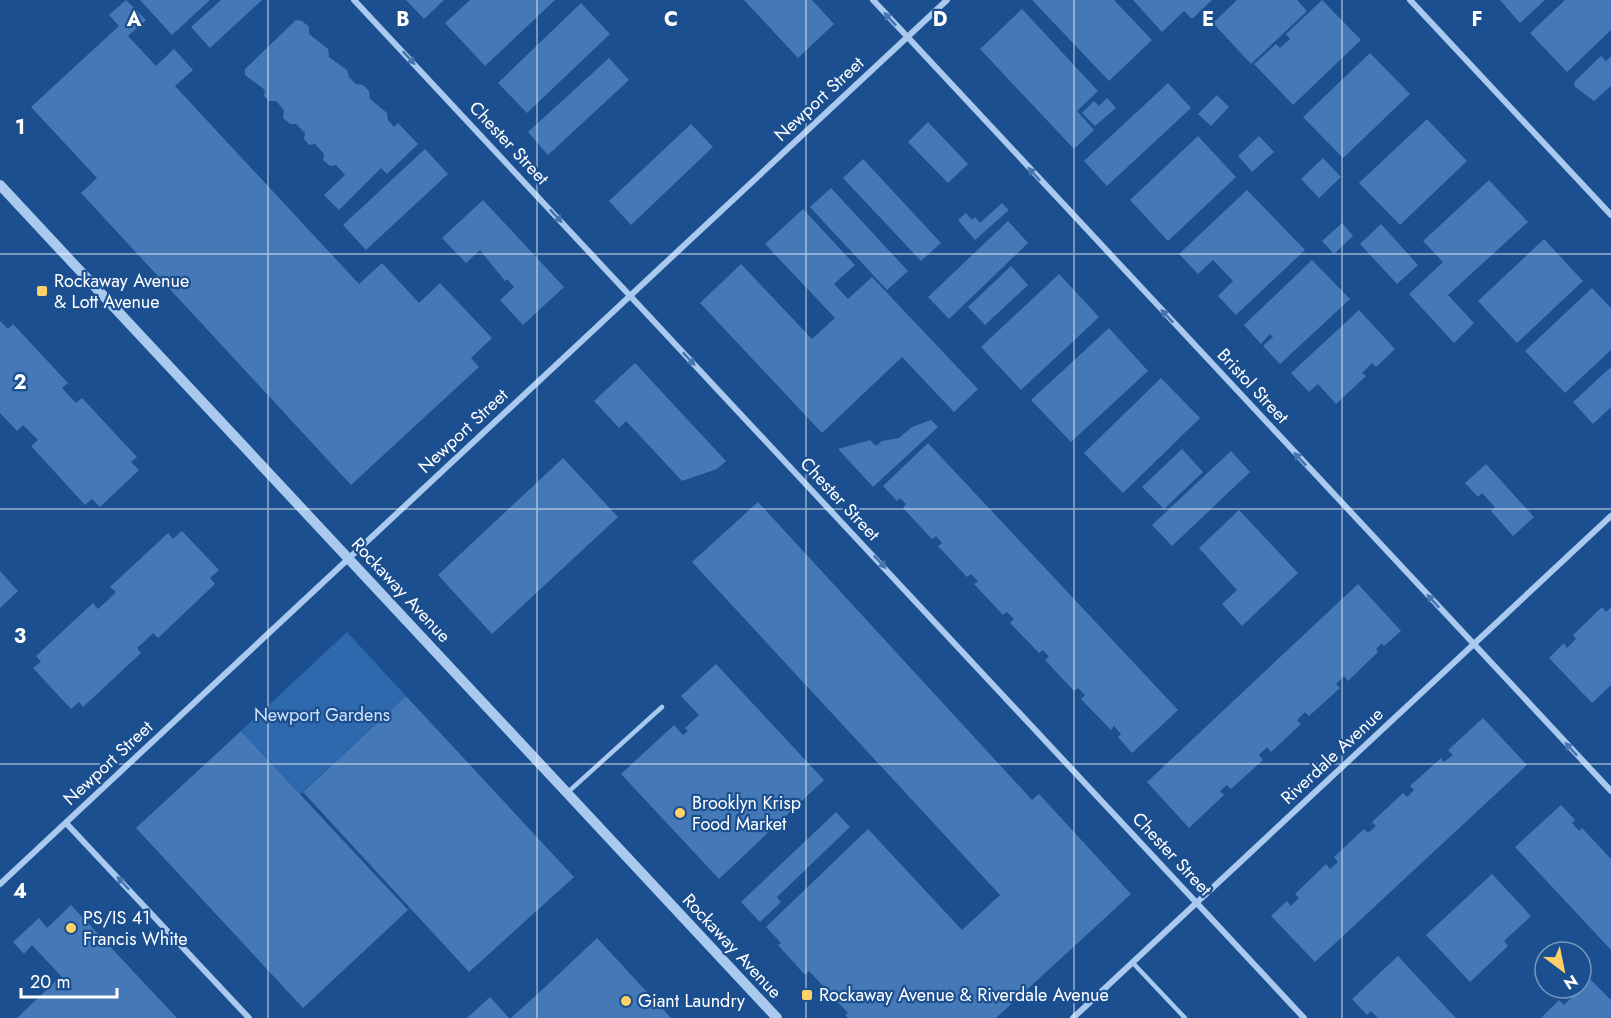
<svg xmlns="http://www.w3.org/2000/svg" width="1611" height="1018" viewBox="0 0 1611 1018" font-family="Jost,sans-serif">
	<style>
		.green { fill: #2e69ad }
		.building { fill: #4478b7 }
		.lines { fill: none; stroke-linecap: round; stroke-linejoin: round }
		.service { stroke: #a9c9ee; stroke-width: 4.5 }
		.minor { stroke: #a9c9ee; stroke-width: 6 }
		.tertiary { stroke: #a9c9ee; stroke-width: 10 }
		.oneway { fill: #4674ac }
		.grid { fill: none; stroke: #fff; stroke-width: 1.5; stroke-opacity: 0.55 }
		.poi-dot { fill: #ffd166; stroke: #1b4f8f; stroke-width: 2 }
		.labels { text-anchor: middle; stroke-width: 4.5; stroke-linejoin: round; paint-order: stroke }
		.street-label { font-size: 18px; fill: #fff; stroke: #1b4f8f }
		.poi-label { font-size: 18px; fill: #fff; stroke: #1b4f8f; text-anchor: start }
		.park-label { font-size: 18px; fill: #cfe3fa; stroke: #1b4f8f }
		.grid-label { font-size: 20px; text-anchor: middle; font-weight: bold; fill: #fff; stroke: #1b4f8f; stroke-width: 4.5; stroke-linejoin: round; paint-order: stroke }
	</style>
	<rect width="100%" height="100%" fill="#1b4f8f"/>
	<!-- green -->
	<path class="green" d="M347,632L406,696L300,794L241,731Z"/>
	<!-- building -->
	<path class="building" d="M126,0L146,20L128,36L156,66L174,49L193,70L175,86L359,284L382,263L419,303L440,283L492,338L471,358L479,367L351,485L81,193L97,178L31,107L119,26L109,15Z
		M140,0H210L172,35Z
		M221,0H262L210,48L191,27Z
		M406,0H444L424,19Z
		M470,0H555L485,66L445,23Z
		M744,0H812L834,24L798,58Z
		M1032,0H1114L1152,40L1109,81Z
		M1133,0H1212L1192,19L1184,11L1162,32Z
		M1237,0H1297L1307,11L1251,64L1213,23Z
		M1322,0L1361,40L1293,105L1254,64L1276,44L1280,48L1290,39L1286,34Z
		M1500,0H1545L1520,23Z
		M1565,0H1611V30L1567,72L1530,33Z
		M581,3L610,34L527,113L498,83Z
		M1022,9L1098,91L1077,111L1094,130L1074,149L980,49Z
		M296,20L302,21L309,27V34L328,49L329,57L347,70L349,77L356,84L363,85L369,91L370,99L387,113L388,120L394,127L398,123L418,144L387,174L381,168L339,210L324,195L345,175L336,165L330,166L323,160L324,154L315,144L309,145L304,139L305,133L296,124H290L283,118L284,110L276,101H269L264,96L265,90L245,75V69Z
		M1370,53L1410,94L1343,158L1303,117Z
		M1601,56L1606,61L1611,56V86L1594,101L1574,86L1575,81Z
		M609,58L629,80L548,155L528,132Z
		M1168,83L1191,108L1107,186L1084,161Z
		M1217,95L1229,107L1211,126L1198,114Z
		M1107,98L1116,108L1095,126L1082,113L1094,101L1099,106Z
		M1427,119L1467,161L1400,225L1359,183Z
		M928,122L968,164L948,183L908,142Z
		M691,124L713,147L631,225L609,201Z
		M1198,136L1236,177L1168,241L1130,200Z
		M1259,136L1274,152L1252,172L1238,156Z
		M425,149L448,174L366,250L343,225Z
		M1323,158L1341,177L1319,198L1301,179Z
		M863,159L941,243L921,261L843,178Z
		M1489,180L1528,222L1448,295L1474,323L1454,343L1409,294L1443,262L1423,241Z
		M831,188L908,271L887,290L810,207Z
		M1247,190L1305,250L1236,315L1218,296L1233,281L1213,260L1198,274L1179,254Z
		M483,200L564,287L523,325L500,300L514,287L507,279L505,281L480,250L466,263L442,238Z
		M1002,203L1009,210L975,240L958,220L966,213L972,220L975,217L980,223Z
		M803,209L855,265L834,284L848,299L872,277L978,389L954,412L902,357L822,433L700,303L741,264L812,339L835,318L765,244Z
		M1008,221L1028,243L949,319L928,297Z
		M1342,223L1353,236L1334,254L1322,241Z
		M1381,224L1418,265L1397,284L1360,244Z
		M1544,239L1583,281L1517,343L1478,301Z
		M1312,260L1350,299L1280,364L1263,346L1273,337L1270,334L1261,344L1244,325Z
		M1011,266L1028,285L985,325L968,307Z
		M1059,274L1099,317L1021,390L981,347Z
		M1592,288L1611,308V350L1565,393L1525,351Z
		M1359,310L1395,349L1376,367L1372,363L1362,373L1366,376L1336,404L1318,384L1309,392L1291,373Z
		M0,321L8,329L13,324L68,383L62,388L76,403L82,398L137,457L131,462L139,470L100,507L92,499L85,505L31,446L38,440L23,425L17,431L0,413Z
		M1109,328L1148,371L1071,442L1031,400Z
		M635,363L726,461L717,469L682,481L626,421L619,428L594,401Z
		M1611,367V407L1593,424L1573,402Z
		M1161,378L1200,418L1123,493L1084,453Z
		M931,420L938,427L873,487L838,449L870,440L876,446L882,441L899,438L912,427Z
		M928,443L1178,710L1132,753L1118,737L1121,734L1114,726L1111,730L1081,699L1085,695L1078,688L1074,691L1045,660L1049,657L1043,650L1039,653L1010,623L1014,619L1007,612L1003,615L974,584L978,581L971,574L967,577L938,546L942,543L936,536L932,539L903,508L906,504L900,498L897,501L883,486Z
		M1182,449L1203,472L1164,509L1142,487Z
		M1231,451L1250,472L1172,546L1152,525Z
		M563,458L618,517L492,634L438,575Z
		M1486,464L1534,517L1513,536L1491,511L1495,507L1482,493L1478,497L1465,483Z
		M758,502L1032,800L1039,794L1131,894L996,1018H848L845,1015L848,1013L809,971L805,975L778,945L781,943L766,927L868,829L962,930L1000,895L692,562Z
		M1239,510L1298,573L1242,626L1222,604L1237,590L1199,548Z
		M182,531L219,570L210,578L215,584L158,638L153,633L145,641L137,648L141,653L83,707L79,702L71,709L33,668L41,662L36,656L93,603L98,609L107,601L116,592L110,587L168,533L173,539Z
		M0,571L18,591L0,608Z
		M1358,584L1401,631L1384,646L1382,643L1376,649L1378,652L1348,681L1344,676L1336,684L1340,688L1309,716L1305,712L1297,720L1301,724L1271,752L1267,747L1259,755L1263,760L1231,789L1227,785L1220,791L1224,795L1189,828L1147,782Z
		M1602,607L1606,612L1611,607V685L1592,703L1549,658L1564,643L1567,648L1576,639L1573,635Z
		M716,664L824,780L719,879L621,774L674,725L683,735L688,731L685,728L699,715L681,696Z
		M406,696L574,877L469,972L303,792Z
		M1483,718L1527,765L1315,962L1271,916L1287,901L1291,906L1299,898L1295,894L1326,864L1330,869L1338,862L1334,857L1364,829L1368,833L1376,826L1372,822L1403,793L1407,797L1414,790L1410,786L1441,758L1444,762L1453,755L1448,750Z
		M241,731L408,910L303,1008L136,828Z
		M1561,805L1575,820L1572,823L1579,831L1582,828L1611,859V950L1515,847Z
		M836,812L850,827L777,897L781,902L760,922L741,902Z
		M1492,874L1531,916L1504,941L1508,946L1470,982L1426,935Z
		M71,905L177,1018H17L61,976L32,945L24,954L13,942L39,918L47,928Z
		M597,938L671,1018H511L544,988Z
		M1398,956L1435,996L1456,1018H1378L1371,1011L1367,1015L1352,999Z
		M1590,979L1611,1000V1018H1541L1559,1000L1564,1005Z
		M490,997L509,1018H467Z"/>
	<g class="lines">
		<!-- service -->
		<path class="service" d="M567,793L662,707
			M1133,963L1185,1018"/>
		<!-- minor -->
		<path class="minor" d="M354,0L1304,1018
			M873,0L1611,791
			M1410,0L1611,215
			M66,823L249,1018
			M0,884L947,0
			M1073,1018L1611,516"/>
		<!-- tertiary -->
		<path class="tertiary" d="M0,185L777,1018"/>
	</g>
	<!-- one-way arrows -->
	<defs><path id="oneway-solid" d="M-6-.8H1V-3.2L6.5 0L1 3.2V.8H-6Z" transform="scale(1.5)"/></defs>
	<g class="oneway">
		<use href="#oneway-solid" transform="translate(890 19) rotate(-133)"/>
		<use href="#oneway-solid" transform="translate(409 58) rotate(47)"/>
		<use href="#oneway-solid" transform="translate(1034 174) rotate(-133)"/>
		<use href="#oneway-solid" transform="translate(556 216) rotate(47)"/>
		<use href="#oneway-solid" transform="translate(1167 316) rotate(-133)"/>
		<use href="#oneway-solid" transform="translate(689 359) rotate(47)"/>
		<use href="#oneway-solid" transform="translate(1300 459) rotate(-133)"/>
		<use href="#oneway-solid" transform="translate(880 562) rotate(47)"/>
		<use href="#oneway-solid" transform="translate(1433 601) rotate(-133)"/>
		<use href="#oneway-solid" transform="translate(1571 749) rotate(-133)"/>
		<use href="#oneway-solid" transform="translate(123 883) rotate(-133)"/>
	</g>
	<!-- grid -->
	<path class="grid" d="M268,0V1018M537,0V1018M806,0V1018M1074,0V1018M1342,0V1018M0,254H1611M0,509H1611M0,764H1611"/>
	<!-- markers -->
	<g class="poi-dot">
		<rect x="36" y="285" width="12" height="12" rx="3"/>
		<circle cx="680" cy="813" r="6"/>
		<circle cx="71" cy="928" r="6"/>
		<rect x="801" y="989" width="12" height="12" rx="3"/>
		<circle cx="626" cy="1001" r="6"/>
	</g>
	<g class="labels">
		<!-- street labels -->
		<g class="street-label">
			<text transform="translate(819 99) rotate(-43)" y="6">Newport Street</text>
			<text transform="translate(509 143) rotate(47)" y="6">Chester Street</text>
			<text transform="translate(1253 386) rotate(47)" y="6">Bristol Street</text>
			<text transform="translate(463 431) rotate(-43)" y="6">Newport Street</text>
			<text transform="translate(840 499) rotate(47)" y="6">Chester Street</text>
			<text transform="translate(401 590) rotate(47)" y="6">Rockaway Avenue</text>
			<text transform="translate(1332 756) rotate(-43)" y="6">Riverdale Avenue</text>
			<text transform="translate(108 763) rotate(-43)" y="6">Newport Street</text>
			<text transform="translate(1172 854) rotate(47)" y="6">Chester Street</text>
			<text transform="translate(732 946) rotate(47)" y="6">Rockaway Avenue</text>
		</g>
		<!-- poi labels -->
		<g class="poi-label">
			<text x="54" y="287">Rockaway Avenue<tspan x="54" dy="21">&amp; Lott Avenue</tspan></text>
			<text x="692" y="809">Brooklyn Krisp<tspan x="692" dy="21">Food Market</tspan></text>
			<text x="83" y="924">PS/IS 41<tspan x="83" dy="21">Francis White</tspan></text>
			<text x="819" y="1001">Rockaway Avenue &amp; Riverdale Avenue</text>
			<text x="638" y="1007">Giant Laundry</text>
		</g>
		<!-- park labels -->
		<g class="park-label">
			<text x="322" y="721">Newport Gardens</text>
		</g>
	</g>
	<g class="grid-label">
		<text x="134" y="26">A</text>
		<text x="403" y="26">B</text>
		<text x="671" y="26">C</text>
		<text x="940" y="26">D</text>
		<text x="1208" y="26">E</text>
		<text x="1477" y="26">F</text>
		<text x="20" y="134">1</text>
		<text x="20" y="389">2</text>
		<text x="20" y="643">3</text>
		<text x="20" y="898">4</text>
	</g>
	<!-- north arrow -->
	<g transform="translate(1563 970) rotate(148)"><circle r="28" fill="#1b4f8f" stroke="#7695bc" stroke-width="1.5"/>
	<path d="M0-4.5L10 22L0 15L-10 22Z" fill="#ffd166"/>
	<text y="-9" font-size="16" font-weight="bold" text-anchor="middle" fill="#ffffff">N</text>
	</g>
	<!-- scale -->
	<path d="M21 988v9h96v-9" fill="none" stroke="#ffffff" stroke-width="3"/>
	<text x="30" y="988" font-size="18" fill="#ffffff" stroke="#1b4f8f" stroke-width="4.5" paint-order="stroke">20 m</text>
</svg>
